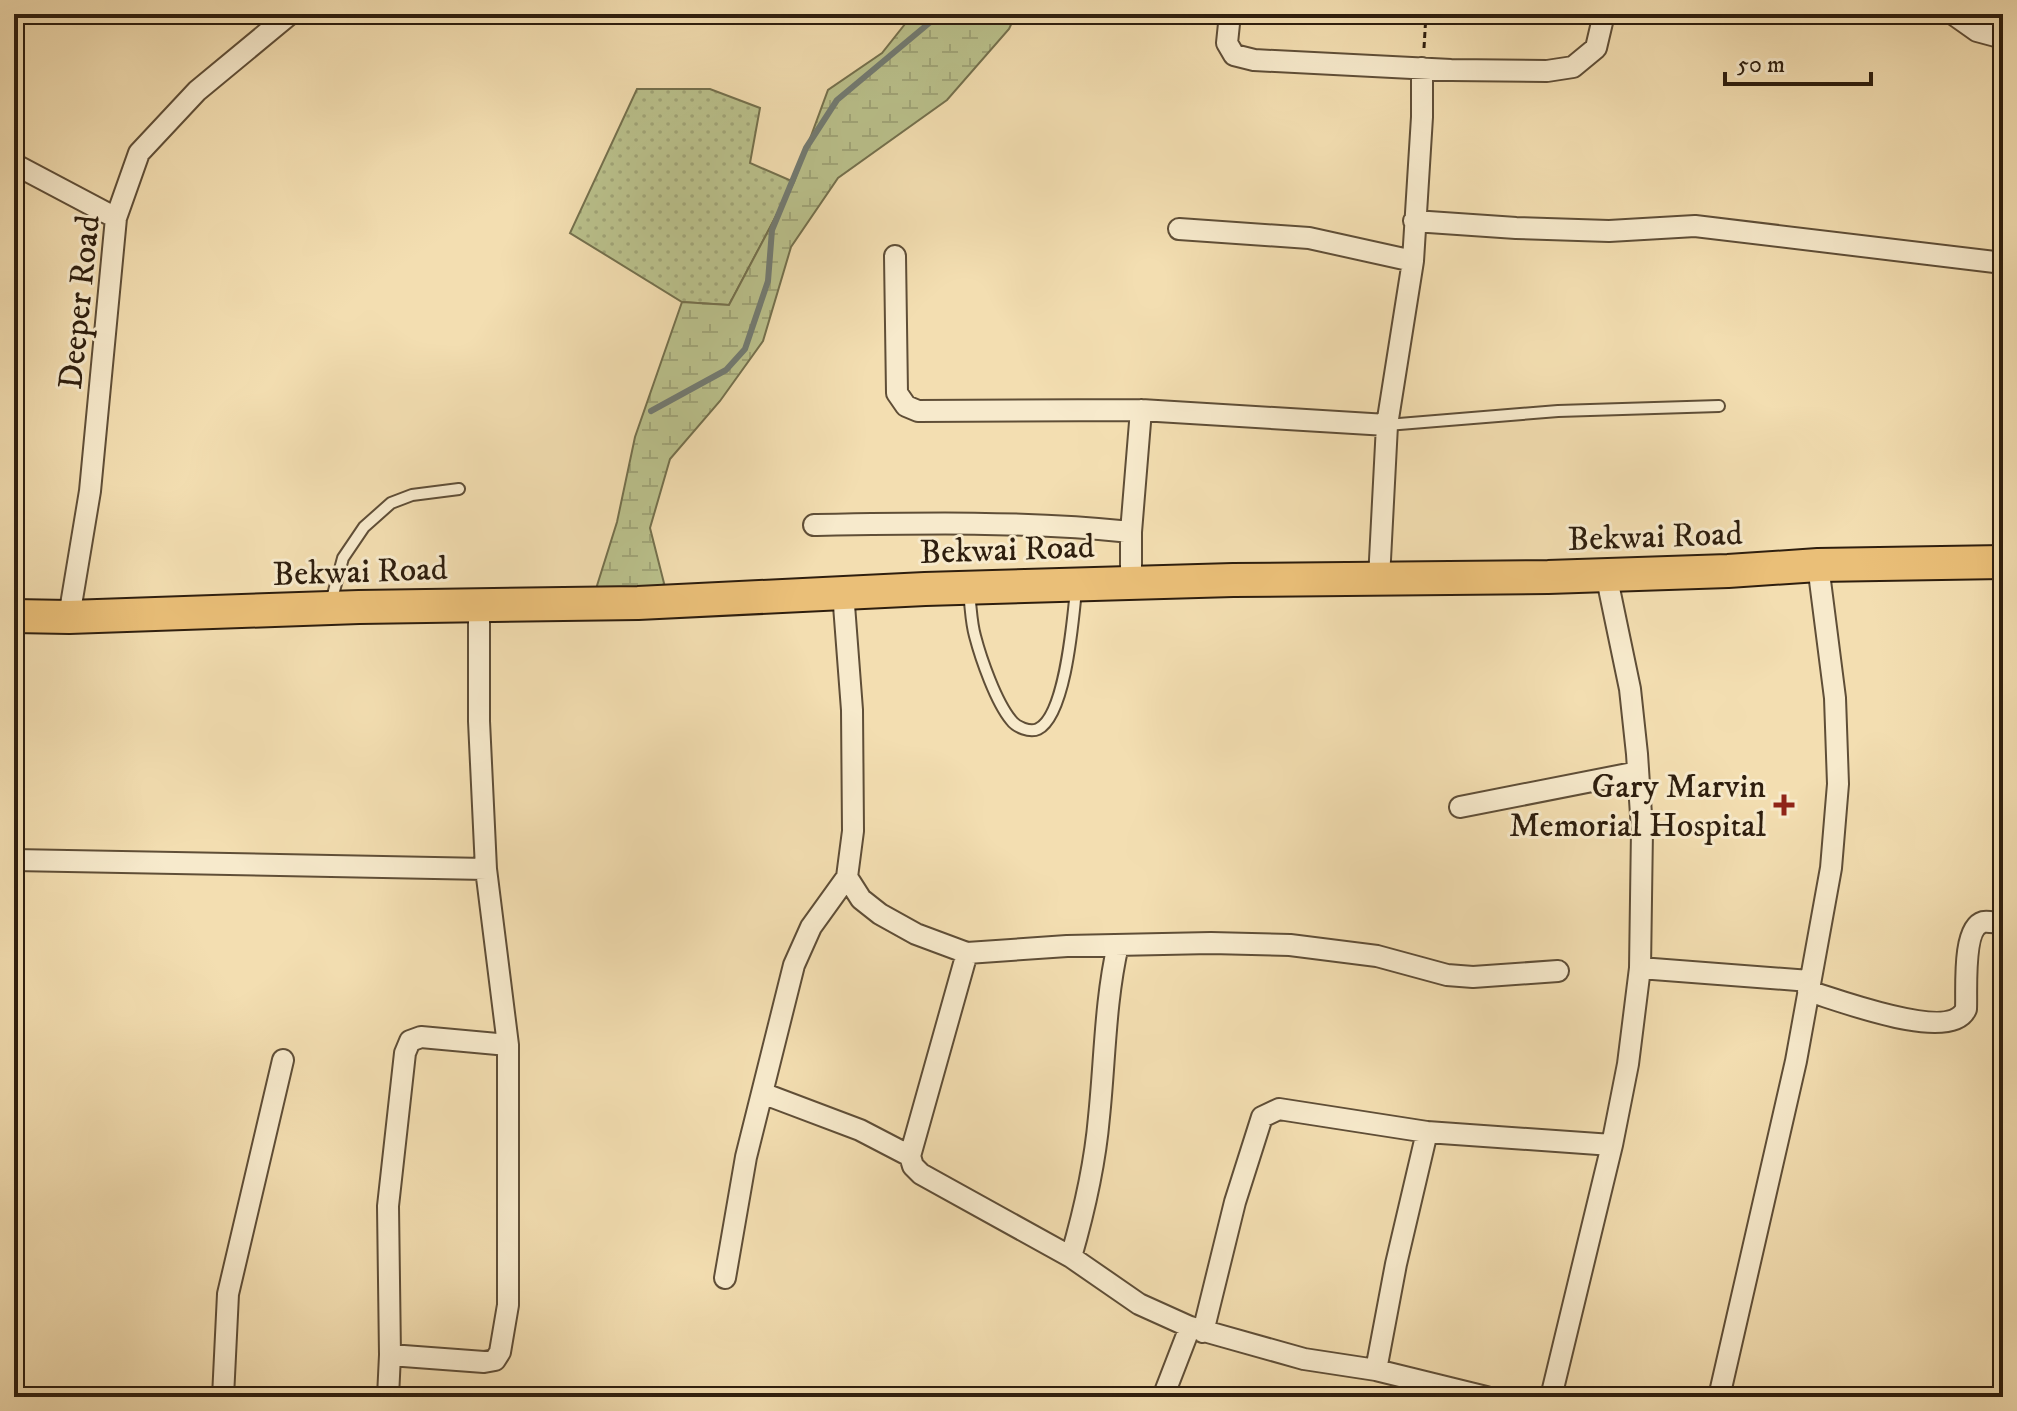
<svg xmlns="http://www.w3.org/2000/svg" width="2017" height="1411" viewBox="0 0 2017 1411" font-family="'IM FELL DW Pica',serif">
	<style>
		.grass { fill: url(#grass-dots); stroke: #74704d; stroke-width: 2 }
		.wetland { fill: url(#wetland-marsh); stroke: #74704d; stroke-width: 2 }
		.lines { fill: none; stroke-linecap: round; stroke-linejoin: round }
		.stream { stroke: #727b73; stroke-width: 6 }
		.service-casing { stroke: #5f4e37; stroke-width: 14 }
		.minor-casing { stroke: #5f4e37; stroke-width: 24 }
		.trunk-casing { stroke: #2e1e0e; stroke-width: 36 }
		.path { stroke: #2e1e0e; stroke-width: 3; stroke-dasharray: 6 4; stroke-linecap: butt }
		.service { stroke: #f7eacc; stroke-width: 10 }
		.minor { stroke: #f7eacc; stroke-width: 20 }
		.trunk { stroke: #eabf78; stroke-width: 32 }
		.poi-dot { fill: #8f2418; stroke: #f7eacc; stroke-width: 3 }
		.labels { text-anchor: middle; stroke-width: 6; stroke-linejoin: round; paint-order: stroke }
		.street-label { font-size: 34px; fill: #2e1e0e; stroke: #f7eacc }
		.poi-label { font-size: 34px; fill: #2e1e0e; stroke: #f7eacc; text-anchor: end }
	</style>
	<defs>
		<pattern id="grass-dots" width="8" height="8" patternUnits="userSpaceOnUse" patternTransform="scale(2)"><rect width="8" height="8" fill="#bac18c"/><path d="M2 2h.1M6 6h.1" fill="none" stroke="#a0a578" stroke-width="1.8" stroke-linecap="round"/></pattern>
		<pattern id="wetland-marsh" width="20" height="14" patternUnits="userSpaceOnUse" patternTransform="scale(2)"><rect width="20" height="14" fill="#bac18c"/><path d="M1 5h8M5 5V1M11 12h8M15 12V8" fill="none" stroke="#a0a578"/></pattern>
	</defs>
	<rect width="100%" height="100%" fill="#f3deb1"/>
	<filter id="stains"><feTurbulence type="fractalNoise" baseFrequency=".0025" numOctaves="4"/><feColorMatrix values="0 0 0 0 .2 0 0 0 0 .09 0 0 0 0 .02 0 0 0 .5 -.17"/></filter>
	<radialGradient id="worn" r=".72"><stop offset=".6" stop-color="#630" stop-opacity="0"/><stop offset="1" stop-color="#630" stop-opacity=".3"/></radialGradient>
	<!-- grass -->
	<path class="grass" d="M637,89H710L760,108L750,163L794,182L729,305L682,302L570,233Z"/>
	<!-- wetland -->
	<path class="wetland" d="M913,14H1016L1009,29L947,100L838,178L791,247L763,341L720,401L670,459L650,528L666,591L595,592L617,522L635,437L682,302L729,305L794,182L828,90L882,53Z"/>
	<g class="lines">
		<!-- stream -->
		<path class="stream" d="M651,411L726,370L745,349L768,281L772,230L806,148L837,100L940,14"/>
		<!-- service casing -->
		<g class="service-casing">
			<path id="service" d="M1387,425L1558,411L1719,406
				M969,594C971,607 971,622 975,636C981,659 996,702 1011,720C1016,727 1030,733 1038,729C1066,715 1073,618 1076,590
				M331,602L343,558L364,527L391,503L412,495L459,489"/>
		</g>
		<!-- minor casing -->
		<g class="minor-casing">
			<path id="minor" d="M1230,14L1227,43L1234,55L1254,60L1451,70L1547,71L1573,67L1596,48L1604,14
				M1953,14L1977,31L2003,38
				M14,164L116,218
				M1414,221L1516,228L1609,231L1695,226L2003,263
				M1179,229L1309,238L1413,261
				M895,256L897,393L906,406L918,411L1141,410L1387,425
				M814,525C922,523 1024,521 1131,532
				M1379,579L1387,425L1413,261L1422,117V68
				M1131,583V532L1141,410
				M69,617L90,491L116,218L139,153L197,91L290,14
				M1460,807L1638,772
				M14,860L486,869
				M847,877L861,899L880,914L916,934L967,953L1067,946L1211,943L1290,945L1377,956L1447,975L1473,977L1558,971
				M967,953L910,1156L913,1166L921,1174L1071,1257L1139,1304L1190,1327L1304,1359L1376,1370L1486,1397
				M1640,968L1810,981
				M1808,991C1836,999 1951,1044 1966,1009C1967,991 1962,928 1983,922C1988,921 1997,923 2003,923
				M762,1093L860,1130L910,1156
				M1071,1257C1084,1212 1095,1164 1099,1117C1105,1060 1105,1001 1118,945
				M725,1278L746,1157L794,965L811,927L847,877L853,831L852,710L843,592
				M1203,1332L1235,1202L1262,1117L1279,1109L1427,1132L1612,1145
				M390,1355L484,1362L495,1360L500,1352L508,1305V1045L486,869L479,721V605
				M1376,1370L1396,1264L1427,1132
				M223,1397L228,1294L283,1060
				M388,1397L390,1355L388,1206L405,1053L410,1041L421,1037L508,1045
				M1163,1397L1190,1327
				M1551,1397L1612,1145L1628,1064L1640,968L1642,830L1637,754L1630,689L1606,574
				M1719,1397L1796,1061L1831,868L1838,784L1835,698L1818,565"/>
		</g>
		<!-- trunk casing -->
		<g class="trunk-casing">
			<path id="trunk" d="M14,616L69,617L359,607L638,603L925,589L1233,580L1548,577L1728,571L1818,565L2003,562"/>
		</g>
		<!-- path -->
		<path class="path" d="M1424,48L1426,14"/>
		<!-- service -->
		<use href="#service" class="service"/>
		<!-- minor -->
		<use href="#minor" class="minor"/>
		<!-- trunk -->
		<use href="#trunk" class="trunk"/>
	</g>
	<!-- markers -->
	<path class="poi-dot" d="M1780 793h8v8h8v8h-8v8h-8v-8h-8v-8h8z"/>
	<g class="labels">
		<!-- street labels -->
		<g class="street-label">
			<text transform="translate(78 302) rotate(-84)" y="12">Deeper Road</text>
			<text transform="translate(1655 535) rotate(-2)" y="12">Bekwai Road</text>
			<text transform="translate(1007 548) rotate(-2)" y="12">Bekwai Road</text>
			<text transform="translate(360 570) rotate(-2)" y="12">Bekwai Road</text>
		</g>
		<!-- poi labels -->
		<g class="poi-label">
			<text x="1766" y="797">Gary Marvin<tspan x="1766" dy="39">Memorial Hospital</tspan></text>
		</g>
	</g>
	<!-- margin -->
	<rect width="2017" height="1411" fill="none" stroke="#f3deb1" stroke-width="48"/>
	<rect x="16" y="16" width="1985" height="1379" fill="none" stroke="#2e1e0e" stroke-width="4"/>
	<rect x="24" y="24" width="1969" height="1363" fill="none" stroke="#2e1e0e" stroke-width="2"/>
	<!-- scale -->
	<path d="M1725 72v12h146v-12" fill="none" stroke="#2e1e0e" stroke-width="4"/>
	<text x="1737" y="72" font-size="24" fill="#2e1e0e" stroke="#f7eacc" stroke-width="6" paint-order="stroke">50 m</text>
	<rect width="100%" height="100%" filter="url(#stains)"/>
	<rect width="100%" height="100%" fill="url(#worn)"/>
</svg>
